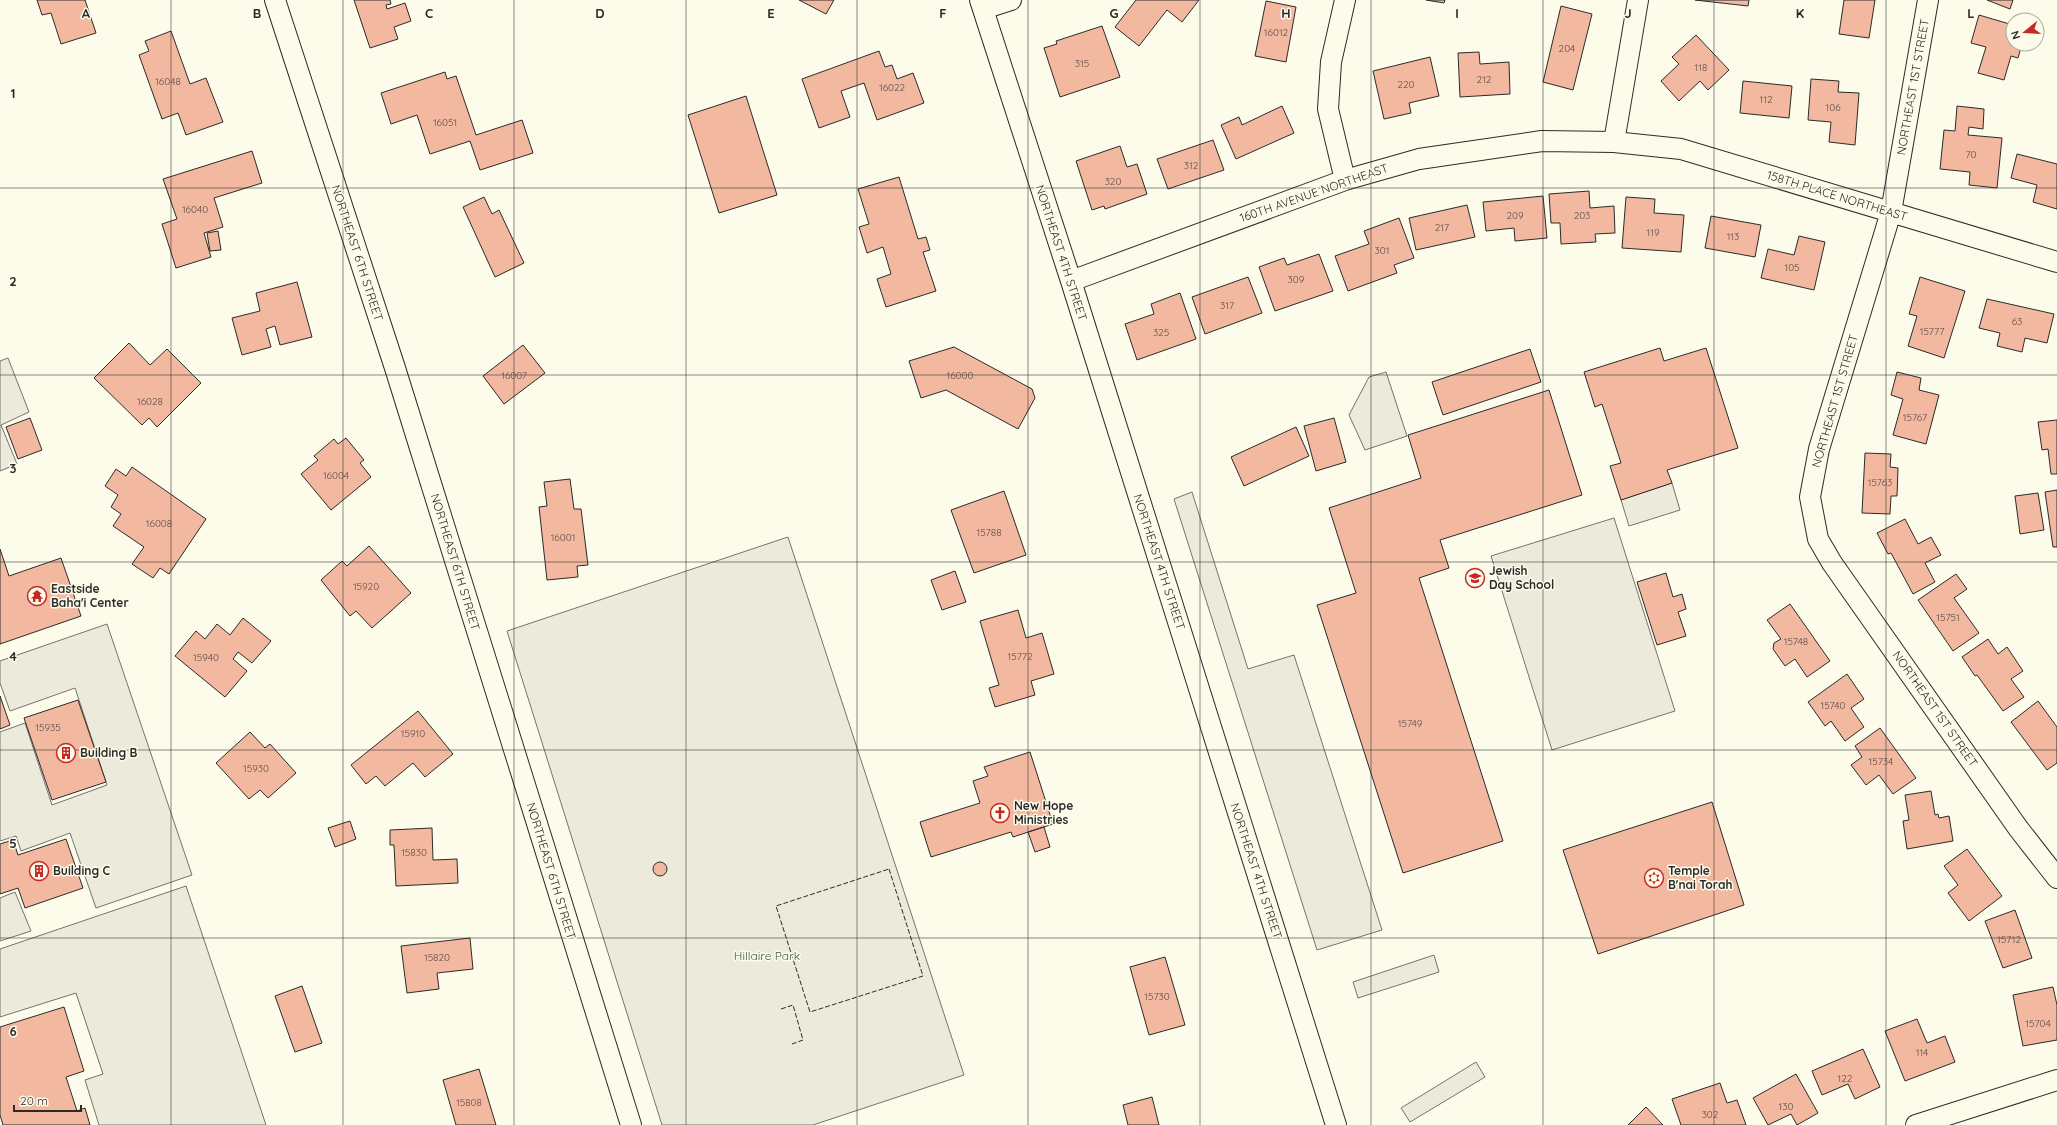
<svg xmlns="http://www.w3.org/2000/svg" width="2057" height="1125" viewBox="0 0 2057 1125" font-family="Quicksand,sans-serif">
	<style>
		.green { fill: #ecebdb; stroke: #74746e }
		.parking { fill: #eceadb; stroke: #74746e }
		.building { fill: #f2b8a0; stroke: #2b2b2b }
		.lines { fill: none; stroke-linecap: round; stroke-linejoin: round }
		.street-casing { stroke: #2b2b2b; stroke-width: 22 }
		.street { stroke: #fdfbea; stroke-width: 20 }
		.fence { stroke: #2b2b2b; stroke-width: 1; stroke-dasharray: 5 2; stroke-linecap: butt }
		.grid { fill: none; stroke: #2b2b2b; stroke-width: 1; stroke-opacity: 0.55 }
		.labels { text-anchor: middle; stroke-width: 3; stroke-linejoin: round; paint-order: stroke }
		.number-label { font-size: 10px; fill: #5d4e48 }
		.street-label { font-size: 12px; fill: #2b2b2b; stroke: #fdfbea }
		.poi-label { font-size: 12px; font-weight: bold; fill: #2b2b2b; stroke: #fdfbea; text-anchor: start }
		.park-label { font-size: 12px; fill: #34623c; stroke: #fdfbea }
		.grid-label { font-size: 13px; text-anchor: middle; font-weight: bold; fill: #2b2b2b; stroke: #fdfbea; stroke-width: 3; stroke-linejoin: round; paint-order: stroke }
	</style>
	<rect width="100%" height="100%" fill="#fdfbea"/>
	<!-- green -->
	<path class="green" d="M1672,483L1680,510L1629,526L1621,500Z
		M1614,518L1675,711L1552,750L1491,556Z
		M788,537L964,1075L813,1125H662L507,631Z"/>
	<!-- parking -->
	<path class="parking" d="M8,358L29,412L1,425L17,464L0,471V361Z
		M1386,372L1407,436L1365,450L1349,415L1369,377Z
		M1192,492L1248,669L1294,655L1382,930L1317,950L1174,499Z
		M107,624L192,875L96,908L70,833L21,851L16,836L0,841V732L25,723L52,805L107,785L75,688L10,711L0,683V661Z
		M186,886L266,1125H99L85,1080L103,1074L76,993L0,1017V949Z
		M15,892L31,931L0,941V898Z
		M1434,955L1439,972L1358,998L1353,982Z
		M1476,1062L1485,1077L1410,1122L1401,1108Z"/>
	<!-- building -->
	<path class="building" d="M37,0H85L96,33L61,44L51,13L42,15Z
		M354,0H390L391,4L386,5L387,9L405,3L411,21L394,27L398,39L370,48Z
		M799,0H834L826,14Z
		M1136,0H1199L1182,22L1167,10L1139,46L1115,27Z
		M1426,0H1445L1444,3Z
		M1695,0H1749L1748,6Z
		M1844,0H1875L1869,38L1839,34Z
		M1987,0H2013L2010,9Z
		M1266,1L1296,7L1286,62L1255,56Z
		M1561,6L1592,14L1573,90L1543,82Z
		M1979,15L2013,25V44H2022L2018,58L2011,56L2004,80L1978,73L1986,47L1971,43Z
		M1102,26L1120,77L1060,97L1044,48L1057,44L1056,41Z
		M171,31L190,84L206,78L223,122L186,135L178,113L162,119L139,55L149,51L145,41Z
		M1696,35L1729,70L1708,90L1700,81L1679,101L1661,81L1679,64L1672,57Z
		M879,51L885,67L892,65L897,79L913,73L924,103L877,120L864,83L841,91L850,117L819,128L802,79Z
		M1479,52L1480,64L1509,62L1510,94L1460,97L1458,53Z
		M1430,57L1439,96L1409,103L1411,113L1384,119L1373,71Z
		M445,72L447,79L456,76L476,135L522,120L533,153L480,170L470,141L430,154L417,115L391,124L381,93Z
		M1811,79L1839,81L1838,92L1859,93L1855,145L1829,142L1831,122L1808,120Z
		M1743,81L1792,86L1789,118L1740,113Z
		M746,96L777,195L719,213L688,115Z
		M1282,106L1294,133L1236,159L1221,125L1239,117L1242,125Z
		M1957,106L1984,109L1983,129L1969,127L1968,135L2002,138L1997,188L1969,185L1970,172L1940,169L1944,130L1955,131Z
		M1213,140L1224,170L1168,189L1157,159Z
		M1120,146L1127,167L1137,164L1147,194L1105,209L1104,206L1092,210L1076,161Z
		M252,151L262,183L214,198L223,227L204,233L211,257L176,268L162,224L177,219L163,179Z
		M2017,154L2057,164V209L2033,202L2037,185L2011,178Z
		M899,177L918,239L926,237L930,250L923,252L936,291L886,307L877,279L891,274L883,247L867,253L859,227L869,224L858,189Z
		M1589,191L1590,208L1614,206L1615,233L1595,234L1596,242L1561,244L1560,223H1551L1549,194Z
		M1543,196L1547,238L1515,241L1514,228L1486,231L1483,202Z
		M484,197L492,214L499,210L524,263L495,277L463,207Z
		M1626,197L1655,199L1654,213L1684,215L1681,252L1622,248Z
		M1467,205L1475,237L1416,250L1409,218Z
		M1711,216L1761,225L1755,257L1705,248Z
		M1399,218L1414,258L1394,265L1397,273L1348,291L1335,256L1369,244L1364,231Z
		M218,231L221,250L210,251L207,233Z
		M1799,236L1825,242L1814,290L1761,278L1768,249L1794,255Z
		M1319,254L1333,291L1275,311L1259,267L1284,258L1287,265Z
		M1248,277L1262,313L1205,334L1192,297Z
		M1920,277L1965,291L1944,358L1908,346L1917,316L1909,314Z
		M297,282L312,337L280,345L275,326L266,329L271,347L242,355L232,318L260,311L256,293Z
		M1180,293L1196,339L1137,360L1125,324L1154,314L1151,304Z
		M1987,299L2054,314L2047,343L2025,338L2022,352L1997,346L2000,333L1979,328Z
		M129,343L150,365L167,349L201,383L157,427L149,418L142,425L94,378Z
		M523,345L545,373L504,404L483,376Z
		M954,347L1032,389L1035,398L1018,429L946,390L921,398L909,361Z
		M1660,348L1664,361L1706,348L1738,448L1667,470L1672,483L1621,500L1610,466L1621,463L1602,404L1595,407L1584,372Z
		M1530,349L1541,382L1443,415L1432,382Z
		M1897,372L1921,378L1919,390L1939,395L1926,444L1893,435L1903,399L1891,395Z
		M1549,390L1582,495L1440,540L1449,568L1419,578L1503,841L1403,873L1317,605L1356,593L1329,508L1421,478L1408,435Z
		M30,418L42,450L18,459L6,427Z
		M1334,418L1346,462L1316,471L1304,426Z
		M2057,420V474H2051L2048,449L2042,450L2038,422Z
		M1296,427L1309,456L1244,486L1231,457Z
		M346,438L364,460L360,463L371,477L331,510L301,474L318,460L314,456L334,439L338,444Z
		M1865,453L1891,454L1890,467L1898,468L1897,496H1891L1890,514L1862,513Z
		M132,467L206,519L169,574L160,568L153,578L132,564L144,547L113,526L121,514L111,507L118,495L105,486L116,469L126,476Z
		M570,479L574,509H581L588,565L577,566L578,577L547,580L539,507L547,506L544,482Z
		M2057,490V547H2053L2045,492Z
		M1004,491L1026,555L974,573L951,510Z
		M2038,493L2044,530L2020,534L2015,496Z
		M1905,519L1918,544L1931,537L1941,555L1925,563L1935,582L1913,594L1891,553L1888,554L1877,533Z
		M369,546L411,593L372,628L356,611L350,616L321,580L342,561L347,566Z
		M0,549L9,576L61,558L81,616L0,644Z
		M955,571L966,602L942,610L931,580Z
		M1666,573L1673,597L1682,594L1686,609L1678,612L1686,636L1657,645L1637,582Z
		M1956,574L1967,589L1954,598L1979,633L1953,651L1918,600Z
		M1790,604L1830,661L1807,677L1795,659L1785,666L1773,649L1774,643L1781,639L1767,620Z
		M1018,610L1026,638L1042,633L1054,674L1031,681L1035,695L995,707L989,688L999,685L980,621Z
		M243,618L271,641L252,663L238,652L233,659L247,671L225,697L175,656L196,631L205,639L217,624L230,635Z
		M1988,639L1998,654L2007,647L2023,671L2011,679L2024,697L2003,711L1977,675L1975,676L1962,657Z
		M1847,674L1864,699L1851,708L1864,727L1845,741L1831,721L1825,726L1808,702Z
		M0,696L10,725L0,729Z
		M78,700L106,782L52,800L24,718Z
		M2038,701L2057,727V763L2047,770L2011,722Z
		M418,711L453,754L425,777L413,763L385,786L376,776L366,784L351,765Z
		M1880,728L1916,778L1893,794L1879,775L1866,785L1851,765L1862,757L1855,746Z
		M250,732L265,748L270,744L296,773L268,798L260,790L249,799L216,763Z
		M1030,752L1053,824L1013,837L1011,832L931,857L920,822L980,803L973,781L988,776L984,767Z
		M1931,791L1935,815L1938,814L1939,818L1949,816L1953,841L1907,849L1903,821L1909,820L1905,795Z
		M1712,802L1744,905L1598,954L1563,850Z
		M350,821L356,839L335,847L328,828Z
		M1044,827L1050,847L1035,852L1028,832Z
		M432,828L433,860L457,859L458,883L396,886L394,845H390V830Z
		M66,839L83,888L25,908L18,888L0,894V844L13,840L18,855Z
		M1967,849L2002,896L1969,921L1948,893L1958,885L1944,866Z
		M653 869a7 7 0 1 1 14 0a7 7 0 1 1-14 0Z
		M2015,910L2032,958L2003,968L1985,921Z
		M470,938L473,969L437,973L439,989L407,993L401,946Z
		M1165,957L1185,1025L1149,1035L1130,967Z
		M302,986L322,1043L295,1052L275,996Z
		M2053,987L2057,1005V1040L2023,1046L2013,995Z
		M64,1007L84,1071L66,1077L77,1111L85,1108L90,1125H3L0,1115V1027Z
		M1917,1019L1927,1043L1945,1036L1955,1062L1905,1081L1885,1031Z
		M1863,1049L1880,1087L1855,1099L1848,1084L1822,1095L1812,1071Z
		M479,1069L496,1125H456L443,1080Z
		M1796,1074L1818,1113L1797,1125L1791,1114L1768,1125L1753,1098Z
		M1720,1083L1727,1103L1737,1100L1746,1125H1681L1672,1099Z
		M1152,1097L1159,1125H1128L1123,1105Z
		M1646,1107L1663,1125H1628Z"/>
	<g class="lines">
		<!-- street casing -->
		<g class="street-casing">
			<path id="street" d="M275,0L395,368L631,1125
				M980,0L1071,281L1336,1125
				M1928,0L1891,212L1819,449L1810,497L1818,539L1832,563L2018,828L2057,878
				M983,9L1011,0
				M1614,142L1638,0
				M1345,180L1328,109L1331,62L1345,0
				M1071,281L1345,180L1419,159L1542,141L1614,142L1681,149L2057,262
				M1916,1125L2057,1080"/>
		</g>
		<!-- street -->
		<use href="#street" class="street"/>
		<!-- fence -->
		<path class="fence" d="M889,869L923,976L810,1012L776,906Z
			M781,1009L793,1005L803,1040L792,1044"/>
	</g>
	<!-- grid -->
	<path class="grid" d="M171,0V1125M343,0V1125M514,0V1125M686,0V1125M857,0V1125M1028,0V1125M1200,0V1125M1371,0V1125M1543,0V1125M1714,0V1125M1886,0V1125M0,188H2057M0,375H2057M0,562H2057M0,750H2057M0,938H2057"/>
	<!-- icons -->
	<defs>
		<g id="school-ring" transform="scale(1)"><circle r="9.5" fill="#fdfbea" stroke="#c62828" stroke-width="1.5"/><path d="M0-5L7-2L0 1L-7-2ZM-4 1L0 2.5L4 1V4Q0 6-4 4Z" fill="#c62828"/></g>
		<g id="temple-ring" transform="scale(1)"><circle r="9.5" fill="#fdfbea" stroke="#c62828" stroke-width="1.5"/><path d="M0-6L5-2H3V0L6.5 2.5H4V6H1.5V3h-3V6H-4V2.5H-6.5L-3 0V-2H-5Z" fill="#c62828"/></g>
		<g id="building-ring" transform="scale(1)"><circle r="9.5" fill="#fdfbea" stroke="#c62828" stroke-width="1.5"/><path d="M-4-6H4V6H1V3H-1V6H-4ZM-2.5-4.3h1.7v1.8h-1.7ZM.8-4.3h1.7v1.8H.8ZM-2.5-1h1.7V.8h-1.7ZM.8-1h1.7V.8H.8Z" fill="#c62828"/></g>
		<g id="church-ring" transform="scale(1)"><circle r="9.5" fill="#fdfbea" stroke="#c62828" stroke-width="1.5"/><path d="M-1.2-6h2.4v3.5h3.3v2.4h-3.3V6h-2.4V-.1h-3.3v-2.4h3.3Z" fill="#c62828"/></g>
		<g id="synagogue-ring" transform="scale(1)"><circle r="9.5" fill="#fdfbea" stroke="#c62828" stroke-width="1.5"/><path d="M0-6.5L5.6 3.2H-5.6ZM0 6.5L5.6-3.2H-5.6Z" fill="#c62828"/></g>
	</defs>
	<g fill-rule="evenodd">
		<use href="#school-ring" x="1475" y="578"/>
		<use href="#temple-ring" x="37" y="596"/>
		<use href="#building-ring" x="66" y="753"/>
		<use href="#church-ring" x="1000" y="813"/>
		<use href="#building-ring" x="39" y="871"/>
		<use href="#synagogue-ring" x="1654" y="878"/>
	</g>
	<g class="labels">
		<!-- number labels -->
		<g class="number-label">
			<text x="1276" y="36">16012</text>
			<text x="1567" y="52">204</text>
			<text x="1082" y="67">315</text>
			<text x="1701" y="71">118</text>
			<text x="1484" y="83">212</text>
			<text x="168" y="85">16048</text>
			<text x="1406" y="88">220</text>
			<text x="892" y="91">16022</text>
			<text x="1766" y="103">112</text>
			<text x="1833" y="111">106</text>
			<text x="445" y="126">16051</text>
			<text x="1971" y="158">70</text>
			<text x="1191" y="169">312</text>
			<text x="1113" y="185">320</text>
			<text x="195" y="213">16040</text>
			<text x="1515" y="219">209</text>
			<text x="1582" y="219">203</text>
			<text x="1442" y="231">217</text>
			<text x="1653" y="236">119</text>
			<text x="1733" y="240">113</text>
			<text x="1382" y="254">301</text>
			<text x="1792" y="271">105</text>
			<text x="1296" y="283">309</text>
			<text x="1227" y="309">317</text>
			<text x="2017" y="325">63</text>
			<text x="1932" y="335">15777</text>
			<text x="1161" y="336">325</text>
			<text x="514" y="379">16007</text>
			<text x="960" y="379">16000</text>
			<text x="150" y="405">16028</text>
			<text x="1915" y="421">15767</text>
			<text x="336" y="479">16004</text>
			<text x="1880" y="486">15763</text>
			<text x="159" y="527">16008</text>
			<text x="989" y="536">15788</text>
			<text x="563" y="541">16001</text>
			<text x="366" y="590">15920</text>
			<text x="1948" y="621">15751</text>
			<text x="1796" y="645">15748</text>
			<text x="1020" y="660">15772</text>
			<text x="206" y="661">15940</text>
			<text x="1833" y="709">15740</text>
			<text x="1410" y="727">15749</text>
			<text x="48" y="731">15935</text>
			<text x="413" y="737">15910</text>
			<text x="1881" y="765">15734</text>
			<text x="256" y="772">15930</text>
			<text x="414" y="856">15830</text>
			<text x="2009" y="943">15712</text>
			<text x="437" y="961">15820</text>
			<text x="1157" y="1000">15730</text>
			<text x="2038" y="1027">15704</text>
			<text x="1922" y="1056">114</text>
			<text x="1845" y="1082">122</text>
			<text x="469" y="1106">15808</text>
			<text x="1786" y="1110">130</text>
			<text x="1710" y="1118">302</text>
		</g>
		<!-- street labels -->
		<g class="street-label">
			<text transform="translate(1913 87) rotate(-80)" y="4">NORTHEAST 1ST STREET</text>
			<text transform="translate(1314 193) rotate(-19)" y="4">160TH AVENUE NORTHEAST</text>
			<text transform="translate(1837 196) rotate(17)" y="4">158TH PLACE NORTHEAST</text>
			<text transform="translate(357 253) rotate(72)" y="4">NORTHEAST 6TH STREET</text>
			<text transform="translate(1061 253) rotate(72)" y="4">NORTHEAST 4TH STREET</text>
			<text transform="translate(1835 401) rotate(-74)" y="4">NORTHEAST 1ST STREET</text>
			<text transform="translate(455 562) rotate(73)" y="4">NORTHEAST 6TH STREET</text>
			<text transform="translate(1159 562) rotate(72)" y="4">NORTHEAST 4TH STREET</text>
			<text transform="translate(1935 709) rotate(55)" y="4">NORTHEAST 1ST STREET</text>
			<text transform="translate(551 871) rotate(73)" y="4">NORTHEAST 6TH STREET</text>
			<text transform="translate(1256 871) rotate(72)" y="4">NORTHEAST 4TH STREET</text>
		</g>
		<!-- poi labels -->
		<g class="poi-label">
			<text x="1489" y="575">Jewish<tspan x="1489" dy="14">Day School</tspan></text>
			<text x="51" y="593">Eastside<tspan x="51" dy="14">Baha'i Center</tspan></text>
			<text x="80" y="757">Building B</text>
			<text x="1014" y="810">New Hope<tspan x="1014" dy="14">Ministries</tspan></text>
			<text x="53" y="875">Building C</text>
			<text x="1668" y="875">Temple<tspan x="1668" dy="14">B'nai Torah</tspan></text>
		</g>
		<!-- park labels -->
		<g class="park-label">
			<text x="767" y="960">Hillaire Park</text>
		</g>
	</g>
	<g class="grid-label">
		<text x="86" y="18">A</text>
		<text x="257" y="18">B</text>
		<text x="429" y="18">C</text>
		<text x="600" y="18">D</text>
		<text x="771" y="18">E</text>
		<text x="943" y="18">F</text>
		<text x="1114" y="18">G</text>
		<text x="1286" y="18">H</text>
		<text x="1457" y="18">I</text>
		<text x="1628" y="18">J</text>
		<text x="1800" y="18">K</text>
		<text x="1971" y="18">L</text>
		<text x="13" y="98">1</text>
		<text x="13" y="286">2</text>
		<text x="13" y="473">3</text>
		<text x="13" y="661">4</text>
		<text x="13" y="848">5</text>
		<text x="13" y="1036">6</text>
	</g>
	<!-- north arrow -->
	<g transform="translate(2025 32) rotate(252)"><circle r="19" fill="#fdfbea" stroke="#a9a89e"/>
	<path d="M0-3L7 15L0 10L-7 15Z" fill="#c62828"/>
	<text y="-6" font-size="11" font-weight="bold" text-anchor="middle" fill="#2b2b2b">N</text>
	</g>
	<!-- scale -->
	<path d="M14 1105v6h67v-6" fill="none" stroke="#2b2b2b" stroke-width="2"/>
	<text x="20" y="1105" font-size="12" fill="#2b2b2b" stroke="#fdfbea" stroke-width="3" paint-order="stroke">20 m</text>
</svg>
